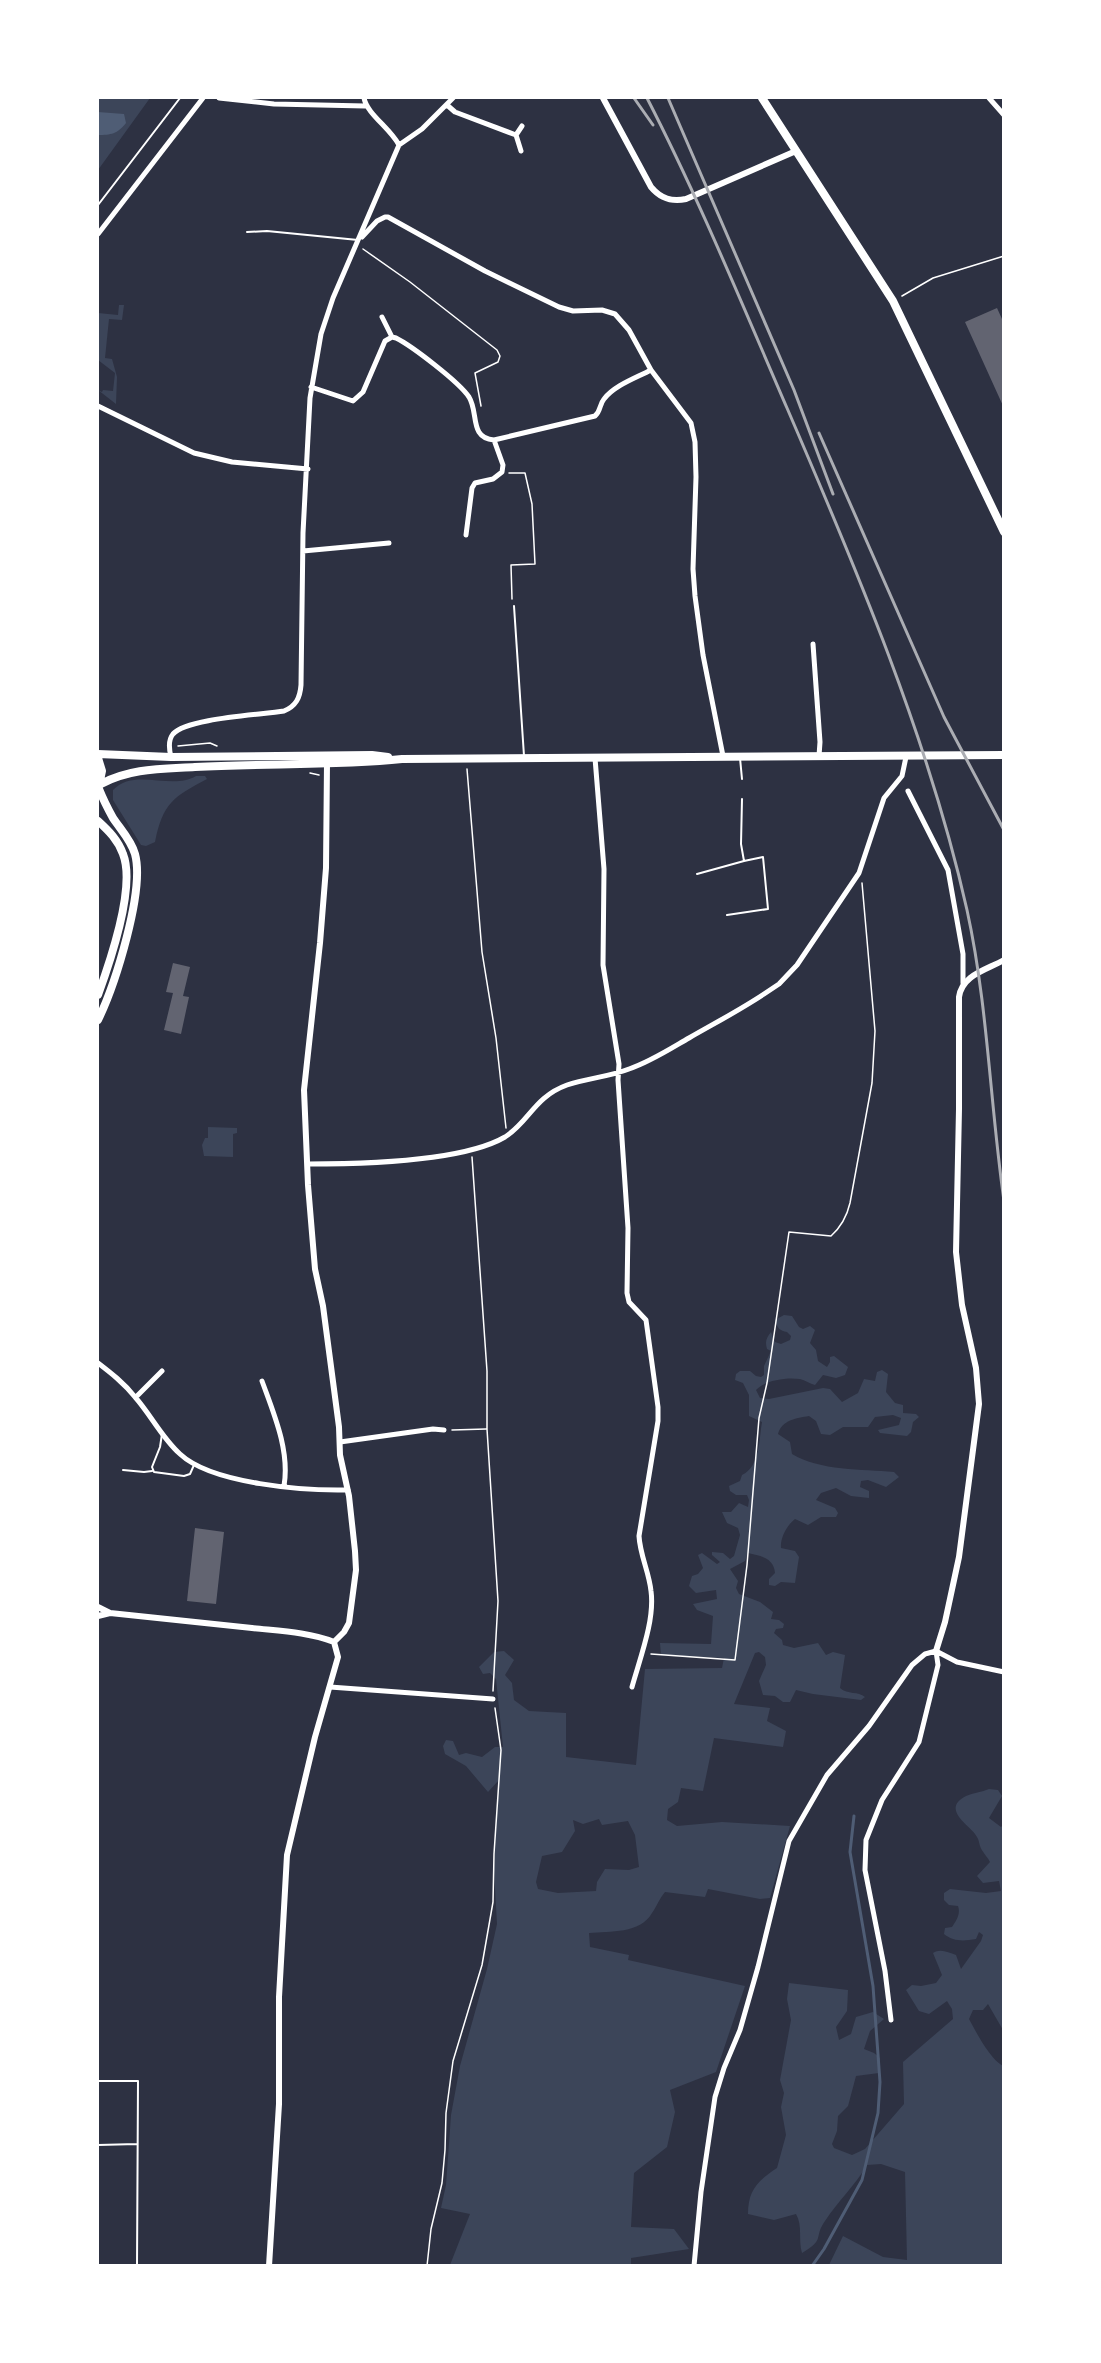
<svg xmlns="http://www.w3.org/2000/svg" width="1101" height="2363" viewBox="0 0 1101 2363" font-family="Overpass,sans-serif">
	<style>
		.green { fill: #3c4559; fill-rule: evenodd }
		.water { fill: #4f5d75 }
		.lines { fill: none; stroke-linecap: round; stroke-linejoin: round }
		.stream { stroke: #4f5d75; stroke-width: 3 }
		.building { fill: #626471 }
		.path { stroke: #fff; stroke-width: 1.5 }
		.service { stroke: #fff; stroke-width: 2 }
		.minor { stroke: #fff; stroke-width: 5 }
		.tertiary { stroke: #fff; stroke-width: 6 }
		.secondary { stroke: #fff; stroke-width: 8 }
		.primary { stroke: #fff; stroke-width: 8 }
		.rail { stroke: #abadb3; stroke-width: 3 }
	</style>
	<rect width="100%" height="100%" fill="#2d3142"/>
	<!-- green -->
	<path class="green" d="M98,98H150L98,170Z
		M119,305H124L122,320L109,319L105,358L112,359L117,377L116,404L98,390L102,392L103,390L113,391L115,373L98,360V313L118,315Z
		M196,776H205L207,779C173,797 163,803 155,842L146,846L141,845L113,800V790C135,767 171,791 196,776Z
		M208,1127L237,1128V1133L233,1134V1157L204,1156L202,1145L205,1138H208Z
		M784,1315L792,1316L799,1327L803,1329L810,1326L815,1330L810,1343L816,1350L818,1361L827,1367L830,1362V1357L834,1356L848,1367L845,1375L836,1378L823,1375L815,1385C810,1384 805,1380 800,1379C787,1377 765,1380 756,1390L760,1398L769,1399L823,1388L830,1389L842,1402L858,1393L864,1379L875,1381L877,1372L882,1370L888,1374L886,1392L895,1403L903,1405V1413L916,1414L919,1417L913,1422L911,1432L907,1436L880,1433L878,1430L899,1425L901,1418L893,1415L875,1417L868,1427H843L830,1435L821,1434L816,1421L809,1416C796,1418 782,1420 778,1434L790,1442L792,1454C820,1471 862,1469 894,1472L899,1477L886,1487L868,1480L861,1481L860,1487L869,1491V1498L851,1496L836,1488L821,1493L816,1500L835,1508L838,1513L836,1517H821L808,1525L795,1519C787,1525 780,1538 781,1548L795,1551L799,1557L795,1583L781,1582L775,1586L769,1585V1579L775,1573C774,1558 761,1556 748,1553L745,1561L730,1569L738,1581L736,1588L739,1594L760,1602L773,1612L771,1619L779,1620L784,1624L783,1628L776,1629L774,1633L782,1640L783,1645L794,1648L818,1643L826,1655L833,1652L845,1655L840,1688C848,1695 858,1691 865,1697L861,1700L813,1694L796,1690L790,1702H783L775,1696L763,1695L759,1681L766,1665L765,1657L759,1652L755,1653L734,1704L770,1708L767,1721L786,1731L783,1747L714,1738L703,1791L681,1788L678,1802L668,1809L667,1820L677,1826L722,1822L790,1826L770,1898L760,1899L708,1889L705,1897L665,1892C659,1899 657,1906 652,1913C640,1934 610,1931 589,1933L590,1947L629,1955L628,1960L745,1986L716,2072L670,2090L675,2112L667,2147L634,2173L631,2227L674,2229L689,2249L631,2258V2265H450L470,2214L441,2208L446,2185L451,2115L460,2066L487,1969L497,1924L494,1870L499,1780L488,1792L466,1766L445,1754L443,1746L446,1740L453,1741L459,1755L466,1753L482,1757L495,1747H503L496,1679L490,1673L483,1674L479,1667L494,1652L504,1651L514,1660L505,1675L512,1683L514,1700L529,1711L566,1713V1757L636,1765L645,1669L722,1668L724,1658L661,1655L660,1643L711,1644L713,1616L697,1610L693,1604L717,1599L716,1590L696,1593L689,1586L692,1576L698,1574L703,1568L698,1555L702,1553L717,1564L720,1562L712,1555V1552L723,1553L730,1559L734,1556L740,1535L738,1528L727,1523L722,1512H731L739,1503L748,1507L749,1500L747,1495H736L730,1491L729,1486L740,1481L742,1475C760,1467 759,1439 762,1422L749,1416V1395L743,1383L735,1380L736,1374L740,1371H750L756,1376L761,1377L764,1375V1366L771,1351L767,1349C765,1342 766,1338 771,1332L775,1342L781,1344L790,1340L791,1336L787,1332C780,1331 777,1328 775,1320ZM599,1819L602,1825L628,1821L635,1835L639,1867L629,1870L605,1869L597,1882L596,1891L558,1893L538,1889L536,1882L542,1856L562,1852L575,1831L573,1820L583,1824Z
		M989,1789L998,1790L1002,1796L989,1818L1001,1827L1003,1825V2030L988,2004L983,2010H973L969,2019C976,2032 990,2059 1003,2066V2265H829L843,2236L883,2257L907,2260L905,2172L881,2164L867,2165C854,2187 838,2201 825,2221C813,2238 826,2239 802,2253C798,2240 803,2226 796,2214L774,2220L748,2214C748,2191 757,2181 777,2168L786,2135L781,2107L784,2093L780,2080L791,2020L787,1999L789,1983L848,1990L847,2011L836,2027L839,2040L851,2034L856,2017L873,2012L884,2019L870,2031L864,2049L874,2053L880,2058L879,2073L856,2076L848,2106L838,2116L837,2131L832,2144L834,2148L852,2155L865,2149L904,2104L903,2062L953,2019L952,2009L947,2001L929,2014L919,2011L906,1990L912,1985L921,1986L936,1983L942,1975L933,1953C940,1948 948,1952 956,1955L961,1969L981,1941L983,1935L979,1932L976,1939C964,1941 954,1942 944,1934L945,1928L952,1927C956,1921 961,1914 958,1906L949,1905L944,1900V1893L950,1889L986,1893L1001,1891L999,1881L983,1883L977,1876L990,1862C987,1856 982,1852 980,1846C979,1843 979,1840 977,1837C973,1827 939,1810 966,1796C973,1793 982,1792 989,1789Z"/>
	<!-- water -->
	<path class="water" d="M98,112L124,114L126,123C117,134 111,135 98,135Z"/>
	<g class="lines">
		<!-- stream -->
		<path class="stream" d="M812,2266L824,2249L862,2180L878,2113L880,2082L873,1986L850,1852L854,1816"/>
	</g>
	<!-- building -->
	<path class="building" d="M997,308L1002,319L1004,318V408L965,322Z
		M173,963L190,967L183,996L189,997L181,1034L164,1030L173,993L166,992Z
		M195,1528L224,1532L216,1604L187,1601Z"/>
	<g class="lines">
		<!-- path -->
		<path class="path" d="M363,249L410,282L497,350L500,356L498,362L475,373L481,406
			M902,296L933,278L1004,256
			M509,473H525L532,504L535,564L511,565L512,599
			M178,746L210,743L217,746
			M467,769L482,952L496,1038L506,1128
			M310,773L319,775
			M472,1157L487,1371V1429L498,1601L493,1691
			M452,1430L486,1429
			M651,1654L735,1660L747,1565L759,1418L767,1383L789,1232L831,1236C841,1227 847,1216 850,1203L872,1083L875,1031L862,883
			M427,2266L431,2229L442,2183L445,2150L446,2113L453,2061L482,1965L493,1902L494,1854L501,1750L495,1708"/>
		<!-- service -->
		<path class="service" d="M98,205L180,98
			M247,232L267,231L358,240
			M514,606L524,756
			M740,758L742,779
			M697,874L744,861
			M727,915L768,909L763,857L744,861L741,844L742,799
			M162,1434L160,1447L152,1467L154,1472L184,1476L190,1474L194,1465
			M123,1470L144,1472L152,1471
			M98,2081H138L137,2266
			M98,2145L137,2144"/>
		<!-- minor -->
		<path class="minor" d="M219,98L274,104L365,106
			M364,98C367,114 390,128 399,145
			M989,98L1004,115
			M447,105L455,112L516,135L521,151
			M516,135L522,126
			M98,234L203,98
			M362,237L377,221L385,217H388L485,271L559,307L573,311L602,310L615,314L629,330L651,370L691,423L695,442L696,477L693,569L695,596L703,655L723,756
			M382,317L392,337
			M311,387L353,401L363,392L385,341L392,337L396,338C412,346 459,382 469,397C479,413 469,438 494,440
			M98,406L194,453L232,462L308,469
			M494,440L595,416C601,411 599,405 604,399C615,385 636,378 651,370
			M466,535L472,488L475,483L493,479L502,472L503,465L494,440
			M303,551L389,543
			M813,644L820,742L819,756
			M171,757C169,749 168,740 173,734C187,718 261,715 284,711C296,706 300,698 301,685L303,533L310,398L321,334L333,298L399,145L422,129L453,98
			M595,758L604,869L603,965L619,1064L618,1080L628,1228L627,1293L629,1302L646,1320L658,1407V1421L639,1536C640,1555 649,1572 651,1591C655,1620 640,1658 632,1687
			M908,791L948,870L963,954V983
			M308,1164C358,1164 462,1162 505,1137C529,1122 534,1097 567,1085C587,1078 609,1077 629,1069C650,1062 670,1049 689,1038C715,1023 740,1010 764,994L779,984L797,965L859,873L884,798L902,776L906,757
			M98,1363C111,1373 124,1383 135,1397C151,1415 162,1438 180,1454C212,1484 305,1491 348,1490
			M262,1381C274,1414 290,1451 284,1486
			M136,1397L162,1371
			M340,1442L433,1429L444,1430
			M936,1651L957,1662L1004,1672
			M330,1687L493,1699
			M891,2020L885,1971L865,1870L866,1840L882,1800L919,1742L938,1665L936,1651
			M694,2266L701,2192L715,2097L724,2068L740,2030L758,1967L789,1841L827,1775L869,1726L912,1665L925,1654L936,1651"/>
		<!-- tertiary -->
		<path class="tertiary" d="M603,98L651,187C661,199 672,202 686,199L796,151
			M327,763L326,868L320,943L304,1090L308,1185L315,1269L323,1306L339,1427L340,1455L349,1496L355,1551L356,1570L349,1623L344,1632L334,1642
			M98,1607L110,1613
			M98,1616L110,1613C158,1618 205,1623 252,1628C279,1631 308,1632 334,1642
			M936,1651L945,1622L959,1557L979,1404L976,1368L962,1305L956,1252L959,1109V997C962,975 986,970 1004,960
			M269,2266L279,2104V1997L287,1855L315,1737L338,1657L334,1642"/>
		<!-- secondary -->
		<path class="secondary" d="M762,98L893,301L1004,532
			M98,821C109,831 118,840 123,854C136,887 110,962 98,995
			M98,1020C115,985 145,891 135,854C131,840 121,830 113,818C108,809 103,799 99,789"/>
		<!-- primary -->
		<path class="primary" d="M98,754L171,757L372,755L388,757
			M98,758L102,771L98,790
			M101,784C130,768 163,769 195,767C264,763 334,766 402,759L1004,755"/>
		<!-- rail -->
		<path class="rail" d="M634,98L653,125
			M647,98C699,199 742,304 787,408C856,568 929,740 967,910C988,1006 990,1104 1004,1201
			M668,98L794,390L833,494
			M819,433L944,717L1004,830"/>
	</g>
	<!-- border -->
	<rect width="1101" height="2363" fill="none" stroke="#ffffff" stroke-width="198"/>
</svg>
